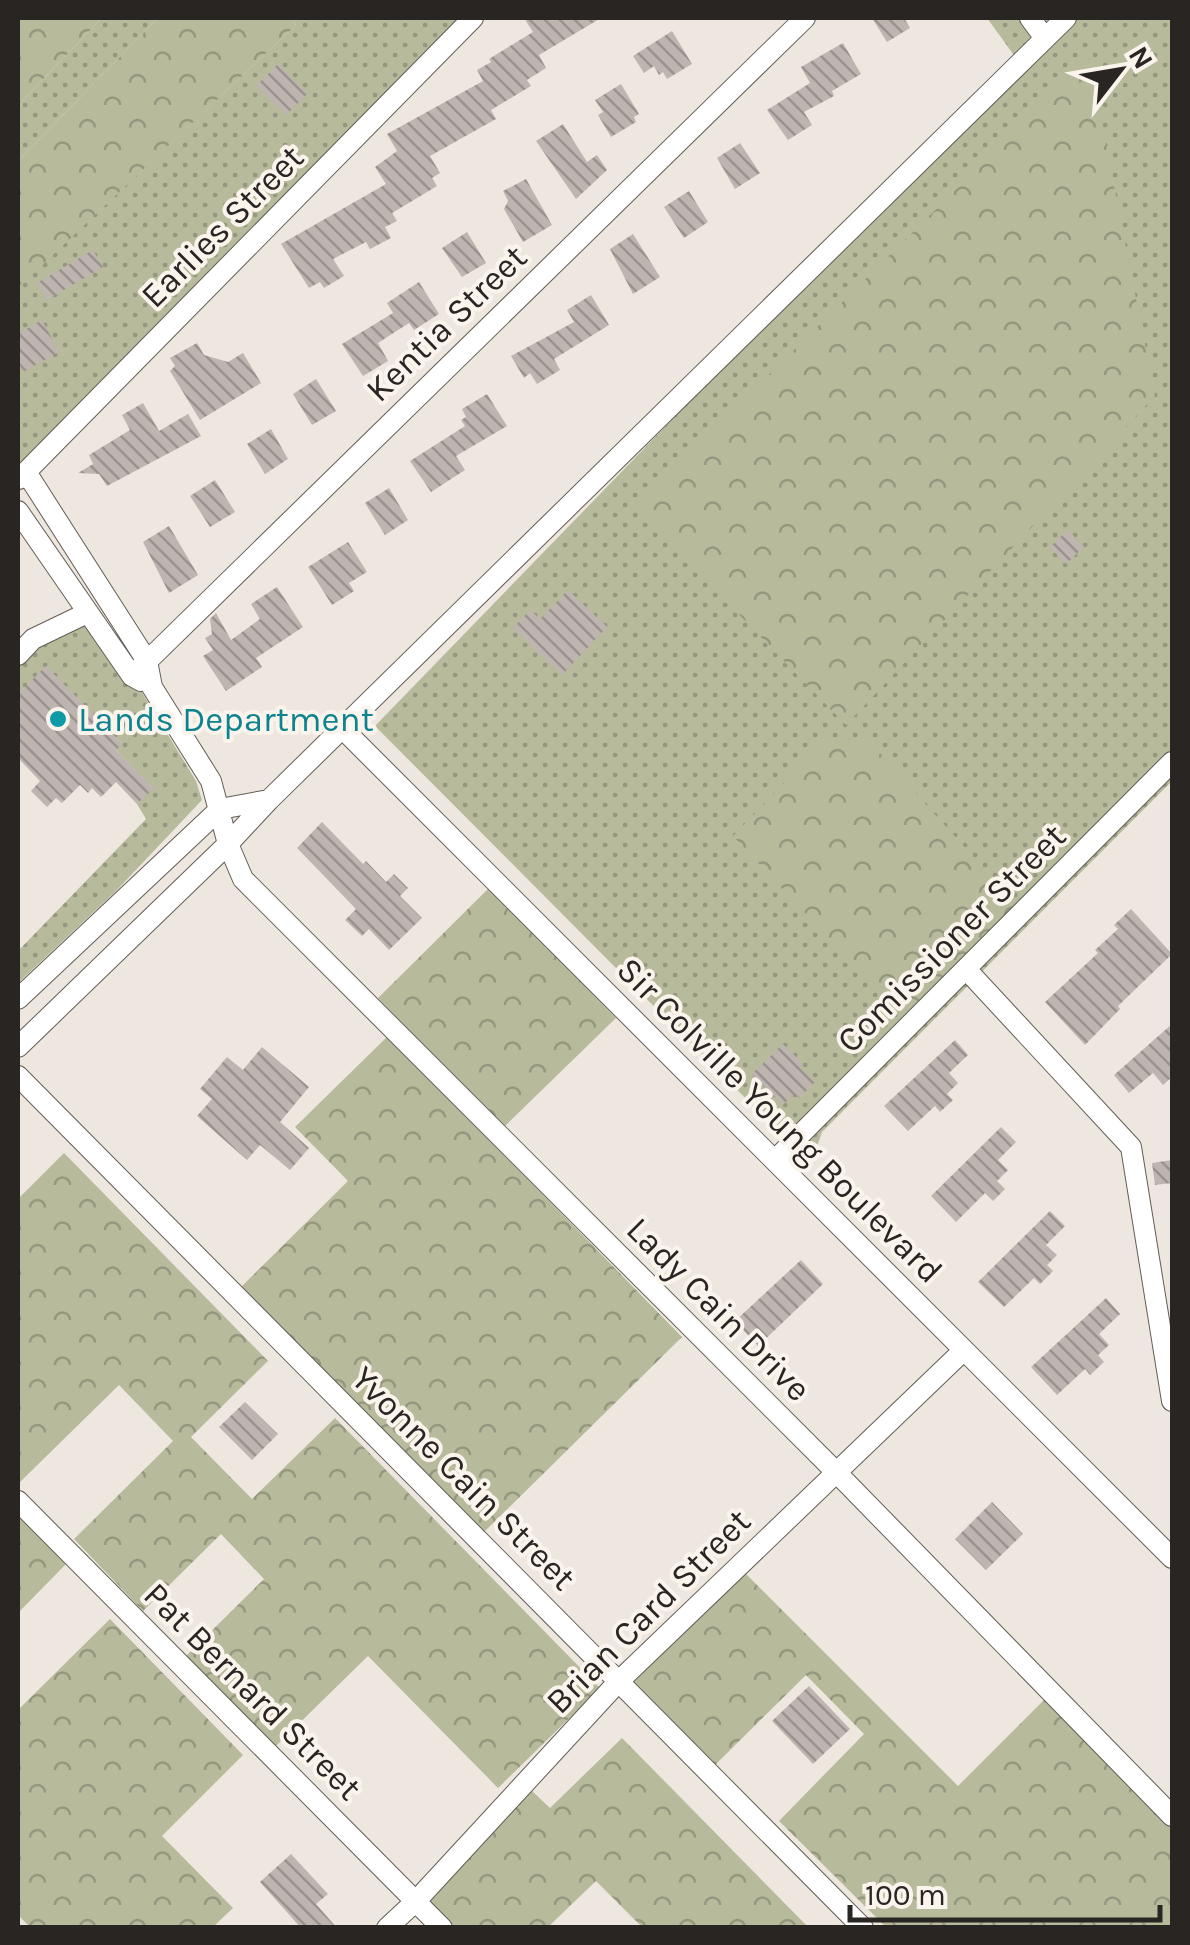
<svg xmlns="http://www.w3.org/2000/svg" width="1190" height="1945" viewBox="0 0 1190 1945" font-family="Karla,sans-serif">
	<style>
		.grass { fill: url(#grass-dots) }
		.forest { fill: url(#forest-crowns) }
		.building { fill: url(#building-back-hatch) }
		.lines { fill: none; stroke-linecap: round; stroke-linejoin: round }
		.minor-casing { stroke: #635d57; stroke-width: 22 }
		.minor { stroke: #fff; stroke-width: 20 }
		.culture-dot { fill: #0f9aa8; stroke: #fbf4ed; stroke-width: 4 }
		.labels { text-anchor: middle; stroke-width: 8; stroke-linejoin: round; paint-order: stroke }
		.street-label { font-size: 35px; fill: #282523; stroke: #fbf4ed }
		.culture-label { font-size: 35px; fill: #0d838f; stroke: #fbf4ed; text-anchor: start }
	</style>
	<defs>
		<pattern id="grass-dots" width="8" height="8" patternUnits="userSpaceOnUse" patternTransform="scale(2.5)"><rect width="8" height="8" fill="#b7ba9b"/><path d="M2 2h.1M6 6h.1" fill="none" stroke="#95977e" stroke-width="1.8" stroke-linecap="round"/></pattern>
		<pattern id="forest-crowns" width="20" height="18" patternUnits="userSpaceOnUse" patternTransform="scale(2.5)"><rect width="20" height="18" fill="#b7ba9b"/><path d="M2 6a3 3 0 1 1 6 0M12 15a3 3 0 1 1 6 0" fill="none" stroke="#95977e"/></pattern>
		<pattern id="building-back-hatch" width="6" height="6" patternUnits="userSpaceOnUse" patternTransform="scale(2.5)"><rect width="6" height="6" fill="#beb4b0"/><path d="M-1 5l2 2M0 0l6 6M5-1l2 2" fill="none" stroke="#9a928f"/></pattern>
	</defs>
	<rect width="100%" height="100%" fill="#eee7df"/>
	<!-- grass -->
	<path class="grass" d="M102,18H158L18,161V105Z
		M290,18H473L18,481V287L296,25Z
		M987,18H1172V781L822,1132L811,1164L375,726L1019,62Z
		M87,613L132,676L196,781L202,800L115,892L18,983V951L146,819L137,804L153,788L116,750L121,743L46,667L18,694V655Z"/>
	<!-- forest -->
	<path class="forest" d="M18,18H102L18,105Z
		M158,18H290L296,25L18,288V161Z
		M1089,58L1155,396L846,725L635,507Z
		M869,741L1020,909L910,1025L733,836L823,743Z
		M489,888L616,1018L504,1127L378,998Z
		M388,1036L682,1337L481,1535L239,1289L348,1181L295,1127Z
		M64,1153L268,1361L191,1437L252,1499L335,1418L600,1688L498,1788L368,1656L275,1747L186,1656L264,1579L221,1534L143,1611L74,1539L173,1441L119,1385L18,1484V1199Z
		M18,1515L66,1564L18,1613Z
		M743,1571L958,1786L1045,1699L1172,1827V1927H886L779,1821L864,1734L806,1675L715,1765L633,1683Z
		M110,1619L243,1755L162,1836L233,1908L213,1927H30L18,1915V1710Z
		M622,1738L808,1927H642L596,1881L548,1927H455L425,1897L532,1791L550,1808Z"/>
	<!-- building -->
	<path class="building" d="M524,18H601L539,55L546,68L527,80L531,86L491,110L496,119L430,156L440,173L432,178L437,186L392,213L397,221L385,227L391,238L370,249L366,242L333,259L344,276L324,288L320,282L309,288L281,244L386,184L375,167L397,151L387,134L483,81L477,70L491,62L489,59L533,32Z
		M872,18H904L910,28L887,42Z
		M672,31L692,64L667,79L663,72L659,75L654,66L644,73L633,56Z
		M843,43L861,74L832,91L834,96L804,112L812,125L788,140L767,110L810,83L801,67Z
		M278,64L307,94L286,115L256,86Z
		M621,84L639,114L634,117L636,122L611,137L598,115L603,112L595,100Z
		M563,124L587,162L597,155L607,170L576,199L536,141Z
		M740,143L760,173L735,189L717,158Z
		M526,179L552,225L523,242L504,209L508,201L503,191Z
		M689,191L708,222L684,238L664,207Z
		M467,232L486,263L462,277L442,248Z
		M633,234L660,277L633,294L610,249Z
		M93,250L103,267L47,300L37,283Z
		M419,282L439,314L414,330L409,323L378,343L388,361L363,376L342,344L393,313L387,303Z
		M591,295L609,325L554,359L560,370L537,384L530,373L524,378L511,356L574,322L567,310Z
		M42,320L59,352L23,372L18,361V334Z
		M197,343L204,355L228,362L243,353L261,383L200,420L170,371L175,366L170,358Z
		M316,379L336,411L312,425L293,394Z
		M487,394L507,426L456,456L465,470L431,492L410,461L465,426L461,420L466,417L462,409Z
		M143,403L159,431L188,414L201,436L107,486L99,474L78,473L93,464L89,455L130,430L122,415Z
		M271,429L288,459L265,474L247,444Z
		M215,480L235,512L210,527L190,496Z
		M389,488L408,520L385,535L365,503Z
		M169,526L198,575L169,593L143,542Z
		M1068,530L1084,547L1066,564L1050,547Z
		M348,542L367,572L349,583L354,591L332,605L308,567Z
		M277,587L303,627L256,658L262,667L226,691L203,656L213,650L205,638L212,634L210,619L216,613L231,640L260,619L251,604Z
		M568,590L607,627L562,675L513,628L530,610L540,619Z
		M46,666L122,744L116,750L154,788L137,804L116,782L101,797L92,788L88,793L80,785L62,803L56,798L47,807L31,791L40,781L18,758V694Z
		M322,822L363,864L366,861L386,882L394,874L408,888L400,896L422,918L389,950L369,929L362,936L345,920L356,909L297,848Z
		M1131,909L1172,954L1118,1006L1120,1009L1085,1045L1045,1002L1098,953L1095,950L1118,929L1114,925Z
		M1172,1024V1077L1163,1085L1153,1073L1129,1093L1114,1075Z
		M955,1040L968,1055L949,1073L958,1083L947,1094L953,1100L940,1112L935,1106L908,1131L884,1106Z
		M783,1044L803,1064L800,1067L815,1082L799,1098L794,1093L783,1105L752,1074Z
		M262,1047L309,1087L280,1122L309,1148L290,1170L260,1145L247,1160L197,1116L212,1099L200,1089L227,1057L243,1070Z
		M1001,1127L1016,1142L998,1160L1008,1170L997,1181L1005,1189L993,1201L985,1193L956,1222L931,1196Z
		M1172,1160V1183L1155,1185L1152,1163Z
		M1050,1211L1065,1226L1046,1245L1057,1255L1047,1265L1053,1271L1040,1284L1034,1278L1004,1307L978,1282Z
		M801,1260L823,1284L758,1346L735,1321Z
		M1106,1298L1120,1314L1099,1334L1109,1345L1098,1355L1104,1362L1090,1375L1085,1369L1057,1395L1031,1367Z
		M245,1402L278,1434L252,1460L219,1427Z
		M992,1502L1023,1534L986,1570L955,1539Z
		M809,1686L850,1729L813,1764L772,1721Z
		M291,1854L328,1894L316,1904L337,1928H301L260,1882Z"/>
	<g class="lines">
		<!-- minor casing -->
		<g class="minor-casing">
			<path id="minor" d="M1030,18L1044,37
				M26,472L147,661L152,687L211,781L228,844L243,879L836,1472L1172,1816
				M19,479L473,18
				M18,511L132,676L141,681
				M18,655L33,639L87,613
				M132,676L805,18
				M342,728L1172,1558
				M966,969L1131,1147L1172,1401
				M18,999L220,809L269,800
				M18,1047L228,844L269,800L1066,18
				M18,1076L863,1928
				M775,1160L1172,762
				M18,1501L442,1928
				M387,1928L416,1901L619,1681L964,1350"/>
		</g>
		<!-- minor -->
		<use href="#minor" class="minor"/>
	</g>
	<!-- markers -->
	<circle class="culture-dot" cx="58" cy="719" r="10"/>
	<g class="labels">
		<!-- street labels -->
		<g class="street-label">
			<text transform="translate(222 226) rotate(-45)" y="12">Earlies Street</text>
			<text transform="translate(446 323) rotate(-44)" y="12">Kentia Street</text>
			<text transform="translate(951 938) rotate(-45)" y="12">Comissioner Street</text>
			<text transform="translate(780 1120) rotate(45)" y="12">Sir Colville Young Boulevard</text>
			<text transform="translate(719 1309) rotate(45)" y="12">Lady Cain Drive</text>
			<text transform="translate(464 1478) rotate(45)" y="12">Yvonne Cain Street</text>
			<text transform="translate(648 1611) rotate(-45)" y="12">Brian Card Street</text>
			<text transform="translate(253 1691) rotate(45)" y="12">Pat Bernard Street</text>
		</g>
		<!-- culture labels -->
		<g class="culture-label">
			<text x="78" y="731">Lands Department</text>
		</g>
	</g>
	<!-- border -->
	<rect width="1190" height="1945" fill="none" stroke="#282523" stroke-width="40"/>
	<!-- north arrow -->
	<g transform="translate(1120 70) rotate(59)" stroke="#fbf4ed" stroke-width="8" paint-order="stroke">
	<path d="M0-8L18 38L0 25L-18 38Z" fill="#282523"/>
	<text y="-15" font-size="28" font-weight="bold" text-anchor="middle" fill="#282523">N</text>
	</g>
	<!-- scale -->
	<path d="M850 1905v15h310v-15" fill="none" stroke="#282523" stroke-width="5"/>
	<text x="865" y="1905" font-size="30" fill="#282523" stroke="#fbf4ed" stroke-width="8" paint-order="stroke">100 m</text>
</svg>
